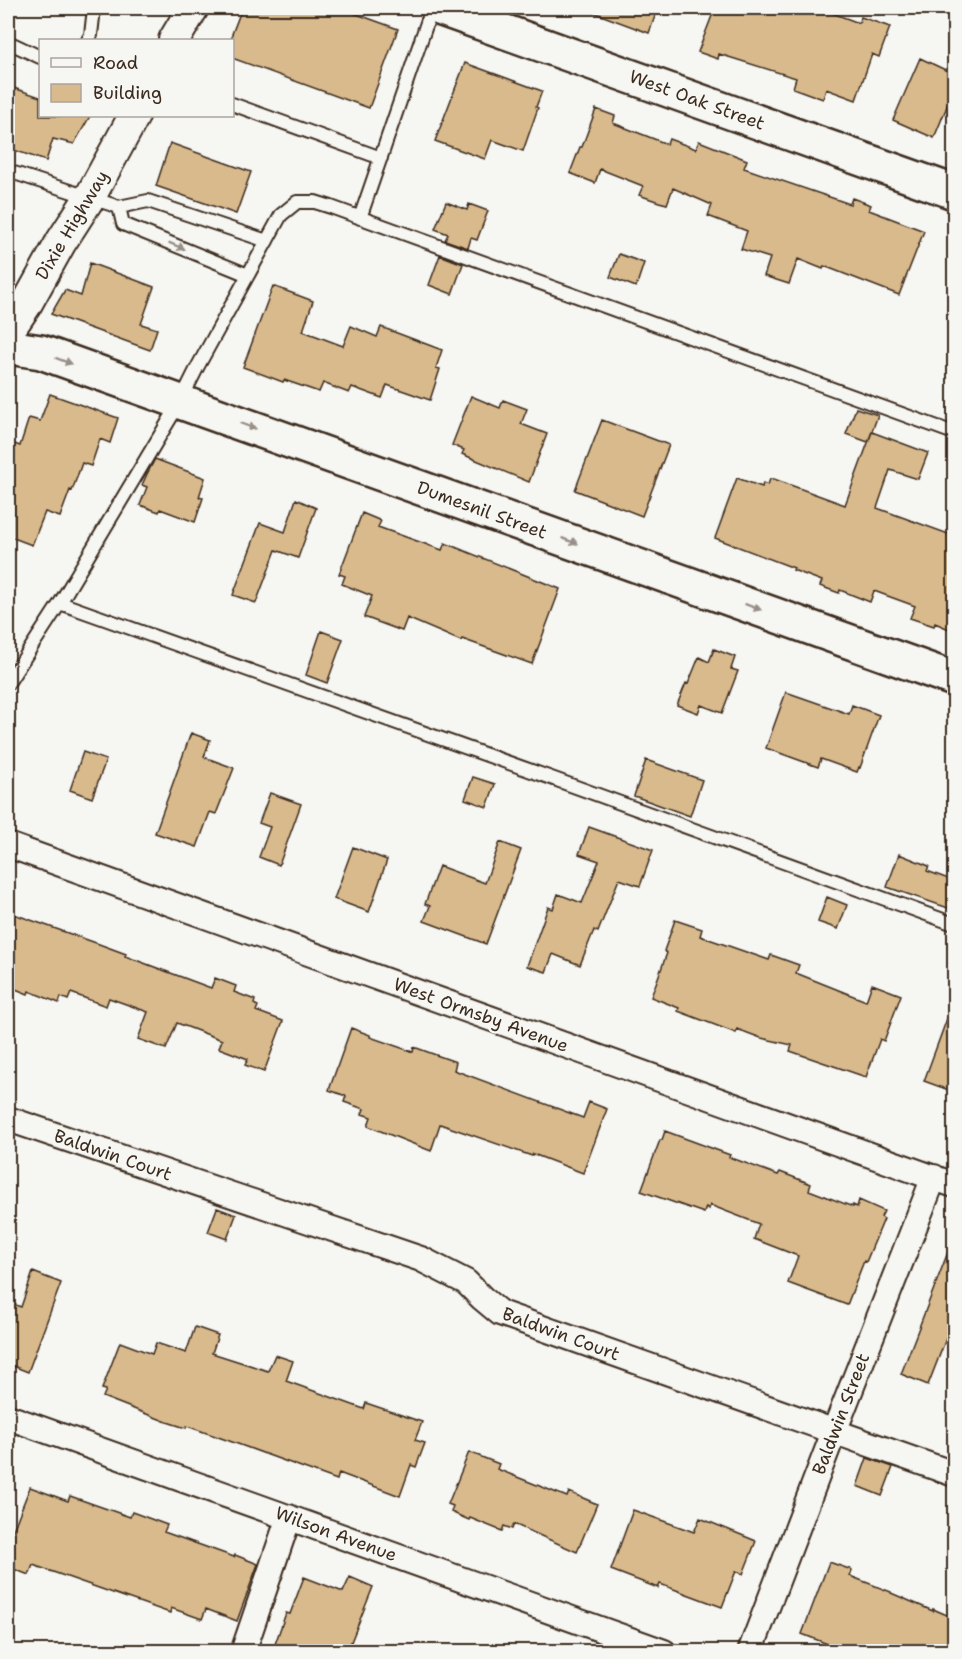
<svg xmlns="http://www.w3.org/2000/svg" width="962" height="1659" viewBox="0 0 962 1659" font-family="'Shantell Sans',sans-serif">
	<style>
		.building { fill: #d8ba8c; stroke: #3b2a1e; stroke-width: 1.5 }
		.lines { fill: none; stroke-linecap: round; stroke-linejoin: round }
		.service-casing { stroke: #3b2a1e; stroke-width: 16 }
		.minor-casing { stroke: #3b2a1e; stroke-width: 28 }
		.tertiary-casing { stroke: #3b2a1e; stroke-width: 34 }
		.secondary-casing { stroke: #3b2a1e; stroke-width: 38 }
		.service { stroke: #f6f6f2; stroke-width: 12 }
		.minor { stroke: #f6f6f2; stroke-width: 24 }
		.tertiary { stroke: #f6f6f2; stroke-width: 30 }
		.secondary { stroke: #f6f6f2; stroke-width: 33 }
		.oneway { fill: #989088 }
		.labels { text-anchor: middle; stroke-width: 5; stroke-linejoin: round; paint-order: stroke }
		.street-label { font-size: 18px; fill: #3b2a1e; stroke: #f6f6f2 }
	</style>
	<rect width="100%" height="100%" fill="#f6f6f2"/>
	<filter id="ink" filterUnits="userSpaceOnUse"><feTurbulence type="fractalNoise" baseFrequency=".0167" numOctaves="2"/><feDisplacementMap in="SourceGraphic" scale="12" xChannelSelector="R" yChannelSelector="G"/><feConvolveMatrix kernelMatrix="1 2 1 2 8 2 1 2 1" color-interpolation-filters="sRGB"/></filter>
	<g filter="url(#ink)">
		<!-- building -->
		<path class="building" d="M242,8H340L398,29L369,108L232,58V34Z
			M587,8H658L649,33L587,10Z
			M715,8H819L859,23L861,17L890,27L879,57L872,54L856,100L826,89L823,99L793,88L796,78L719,54L718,59L698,52Z
			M920,58L954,74V89L934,138L893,120Z
			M465,63L542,91L536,107L538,108L523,151L492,140L485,159L435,141Z
			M8,86L40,97V116H90L74,144L53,139L46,161L8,148Z
			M596,109L615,116L613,123L667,144L669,139L696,149L699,141L747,160L744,168L850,204L852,198L871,205L869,210L924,231L899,295L824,266L823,269L798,259L789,284L764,276L770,258L741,249L747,231L708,216L712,205L673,188L667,204L659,202L639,195L643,186L600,169L595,183L570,173L580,147H582Z
			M170,143L251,172L236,214L156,186Z
			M446,202L467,210L469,204L488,211L477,240L471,238L468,248L445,240L448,234L435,229Z
			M619,254L644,263L636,287L610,277Z
			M440,255L463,264L452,294L429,285Z
			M90,263L154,287L141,324L157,329L150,350L51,314L65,290L81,296Z
			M273,286L313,301L303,331L343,346L351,326L377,337L381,327L442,350L436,368L440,369L430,400L387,385L382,398L352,387L349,393L323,383L319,392L284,380L283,382L243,367Z
			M50,394L118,418L110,443L100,439L91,466L82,463L72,491L70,490L60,517L45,512L32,545L8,536V456L12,443L20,446L29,418L40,421Z
			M471,396L500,408L503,400L527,409L521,424L547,434L529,482L462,454L464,450L452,445Z
			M856,408L878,415L868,442L846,434Z
			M602,420L669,445L642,516L575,490Z
			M872,432L928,453L918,479L890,470L877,508L954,536V631L935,623L934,626L910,618L915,606L874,591L870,602L840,590L839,593L820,586L822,581L793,570L794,568L715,538L737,478L762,487L763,483L768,485L770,479H774L845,505Z
			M155,459L205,478L199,497L203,498L195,522L160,509L159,512L140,505L147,487L142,485L147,474Z
			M296,499L316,508L298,558L276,550L256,603L233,595L260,523L285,532Z
			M362,513L381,521L378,527L442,550L445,543L560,589L532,664L462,639L461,641L407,618L402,631L364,617L372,596L342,584L345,576L339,574Z
			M321,631L343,639L327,683L306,675Z
			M714,649L735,657L731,669L738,671L722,713L701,705L698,713L677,705L686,683L688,684L699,657L709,662Z
			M786,692L849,714L852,705L879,715L860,768L859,767L857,772L821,759L818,767L766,748Z
			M191,733L210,740L204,757L234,768L216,814L210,812L197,847L155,833Z
			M83,752L106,760L92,798L70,790Z
			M646,760L702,780L690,816L634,796Z
			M473,777L495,784L487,807L465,799Z
			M270,793L301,804L279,865L259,857L270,827L259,823Z
			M589,827L653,850L640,886L619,879L598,932L594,930L580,965L553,954L546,972L527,966L548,907L553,909L558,894L582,903L599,861L579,854Z
			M500,842L521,850L486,944L424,921L430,906L425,904L439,866L485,883Z
			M353,847L387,860L369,912L334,899Z
			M899,854L929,866L927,871L954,881V910L887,887Z
			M827,897L847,905L838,929L818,922Z
			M8,912L99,944L126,954L125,956L211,988L215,978L236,986L234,992L255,1000L254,1004L258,1006L256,1011L283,1021L264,1072L245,1065L248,1059L219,1048L222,1040L177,1023L166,1049L138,1039L148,1012L109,998L106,1006L71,993L68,1000L61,997L59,1003L29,991L28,994L8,986Z
			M675,920L702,929L700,936L769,960L771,955L799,965L796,973L866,1001L872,984L901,995L884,1041L880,1039L866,1077L790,1051L792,1045L761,1038L737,1029L736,1033L678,1011L679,1008L651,997L667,953L664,951Z
			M952,1005H954V1092L924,1081Z
			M351,1028L370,1035V1037L413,1052L414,1047L436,1055L456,1062L454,1070L583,1118L589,1102L607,1109L583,1173L533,1154L532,1156L440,1124L431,1151L368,1126L371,1117L362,1114L364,1109L344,1102L346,1096L329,1090Z
			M665,1131L730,1155L729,1157L778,1175L780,1172L811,1184L809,1190L853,1207V1205L857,1207L859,1200L884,1211L881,1217L884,1219L866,1262L864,1261L847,1305L788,1283L798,1256L754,1239L759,1224L710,1205L709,1209L706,1207L704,1213L641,1191L660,1140H662Z
			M217,1208L236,1215L227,1239L208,1232Z
			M953,1239L954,1240V1318L928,1385L901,1374Z
			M33,1272L61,1283L28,1372L8,1364V1302L21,1307Z
			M195,1327L218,1335L212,1353L268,1371L275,1355L293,1361L286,1381L364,1409L366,1403L422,1422L415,1440L425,1443L416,1467L411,1465L400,1496L339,1473L337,1480L235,1443L187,1426L186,1428L167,1422L103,1397L106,1390L102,1389L120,1342L152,1354L156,1343L186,1353Z
			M469,1452L499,1464L497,1469L567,1497L569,1492L597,1504L577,1552L514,1524L512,1529L504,1526L502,1531L470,1518L469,1520L451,1512L453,1506L448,1504Z
			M867,1458L893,1467L882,1496L857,1486Z
			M30,1487L68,1501L70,1496L130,1517L132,1512L167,1525L164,1532L234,1557L235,1555L258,1564L237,1621L206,1609L202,1619L171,1608L170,1613L33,1565L29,1575L8,1567V1543Z
			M633,1510L694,1532L700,1518L756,1541L743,1574L736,1571L722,1607L660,1584L658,1588L611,1570Z
			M829,1562L852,1570L850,1576L891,1592V1593L933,1611V1609L954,1618V1652H848L802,1634Z
			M304,1577L343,1592L350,1577L373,1587L347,1652H285L274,1647L286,1613L290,1614Z"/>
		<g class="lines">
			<!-- service casing -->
			<g class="service-casing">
				<path id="service" d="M88,40L91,35L94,8
					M8,42L40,57
					M232,104L381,158
					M8,171L119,207L123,224L248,275
					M119,207L148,201L267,241
					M360,218L432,8
					M60,603L554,779L954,924
					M8,683L60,603L180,402L198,366L281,215L297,202H315L331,207L954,433"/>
			</g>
			<!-- minor casing -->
			<g class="minor-casing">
				<path id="minor" d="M8,845L954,1185
					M8,1119L421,1259L466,1282L482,1298L500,1313L954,1474
					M8,1417L664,1652
					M243,1652L289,1517
					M750,1652L834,1432L934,1177"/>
			</g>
			<!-- tertiary casing -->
			<g class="tertiary-casing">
				<path id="tertiary" d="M174,40L193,8
					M8,332L26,305L61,242L90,197L134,116"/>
			</g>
			<!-- secondary casing -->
			<g class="secondary-casing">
				<path id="secondary" d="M439,8L954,192
					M8,347L41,352L954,679"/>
			</g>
			<!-- service -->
			<use href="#service" class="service"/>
			<!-- minor -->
			<use href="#minor" class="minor"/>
			<!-- tertiary -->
			<use href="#tertiary" class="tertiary"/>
			<!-- secondary -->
			<use href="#secondary" class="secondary"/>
		</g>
		<!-- one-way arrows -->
		<defs><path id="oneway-solid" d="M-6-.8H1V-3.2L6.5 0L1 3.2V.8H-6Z" transform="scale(1.5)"/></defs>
		<g class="oneway">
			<use href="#oneway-solid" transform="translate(177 246) rotate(22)"/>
			<use href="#oneway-solid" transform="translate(64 361) rotate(20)"/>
			<use href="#oneway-solid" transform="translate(248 426) rotate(20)"/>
			<use href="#oneway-solid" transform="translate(570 541) rotate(20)"/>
			<use href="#oneway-solid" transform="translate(753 607) rotate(20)"/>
		</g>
	</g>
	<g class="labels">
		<!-- street labels -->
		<g class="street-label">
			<text transform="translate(697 100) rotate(20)" y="6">West Oak Street</text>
			<text transform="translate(72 225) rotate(-59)" y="6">Dixie Highway</text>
			<text transform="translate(482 510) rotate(20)" y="6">Dumesnil Street</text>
			<text transform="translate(481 1015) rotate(20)" y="6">West Ormsby Avenue</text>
			<text transform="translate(113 1155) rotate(19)" y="6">Baldwin Court</text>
			<text transform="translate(561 1334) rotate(20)" y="6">Baldwin Court</text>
			<text transform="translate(841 1414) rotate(-69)" y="6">Baldwin Street</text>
			<text transform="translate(336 1534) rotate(20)" y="6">Wilson Avenue</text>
		</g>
	</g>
	<!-- margin -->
	<rect width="962" height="1659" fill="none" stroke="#f6f6f2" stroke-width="30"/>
	<rect x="15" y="15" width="932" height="1629" fill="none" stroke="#3b2a1e" stroke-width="2" filter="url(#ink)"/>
	<!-- legend -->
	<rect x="39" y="39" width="195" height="78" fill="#f6f6f2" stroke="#aba49d" stroke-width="1.5"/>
	<rect x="51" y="58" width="30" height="9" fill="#f6f6f2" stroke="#aba49d" stroke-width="1.5"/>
	<text x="93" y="69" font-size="18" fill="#3b2a1e">Road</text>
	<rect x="51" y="84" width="30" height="18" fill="#d8ba8c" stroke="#aba49d" stroke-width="1.5"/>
	<text x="93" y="99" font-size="18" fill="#3b2a1e">Building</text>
</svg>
